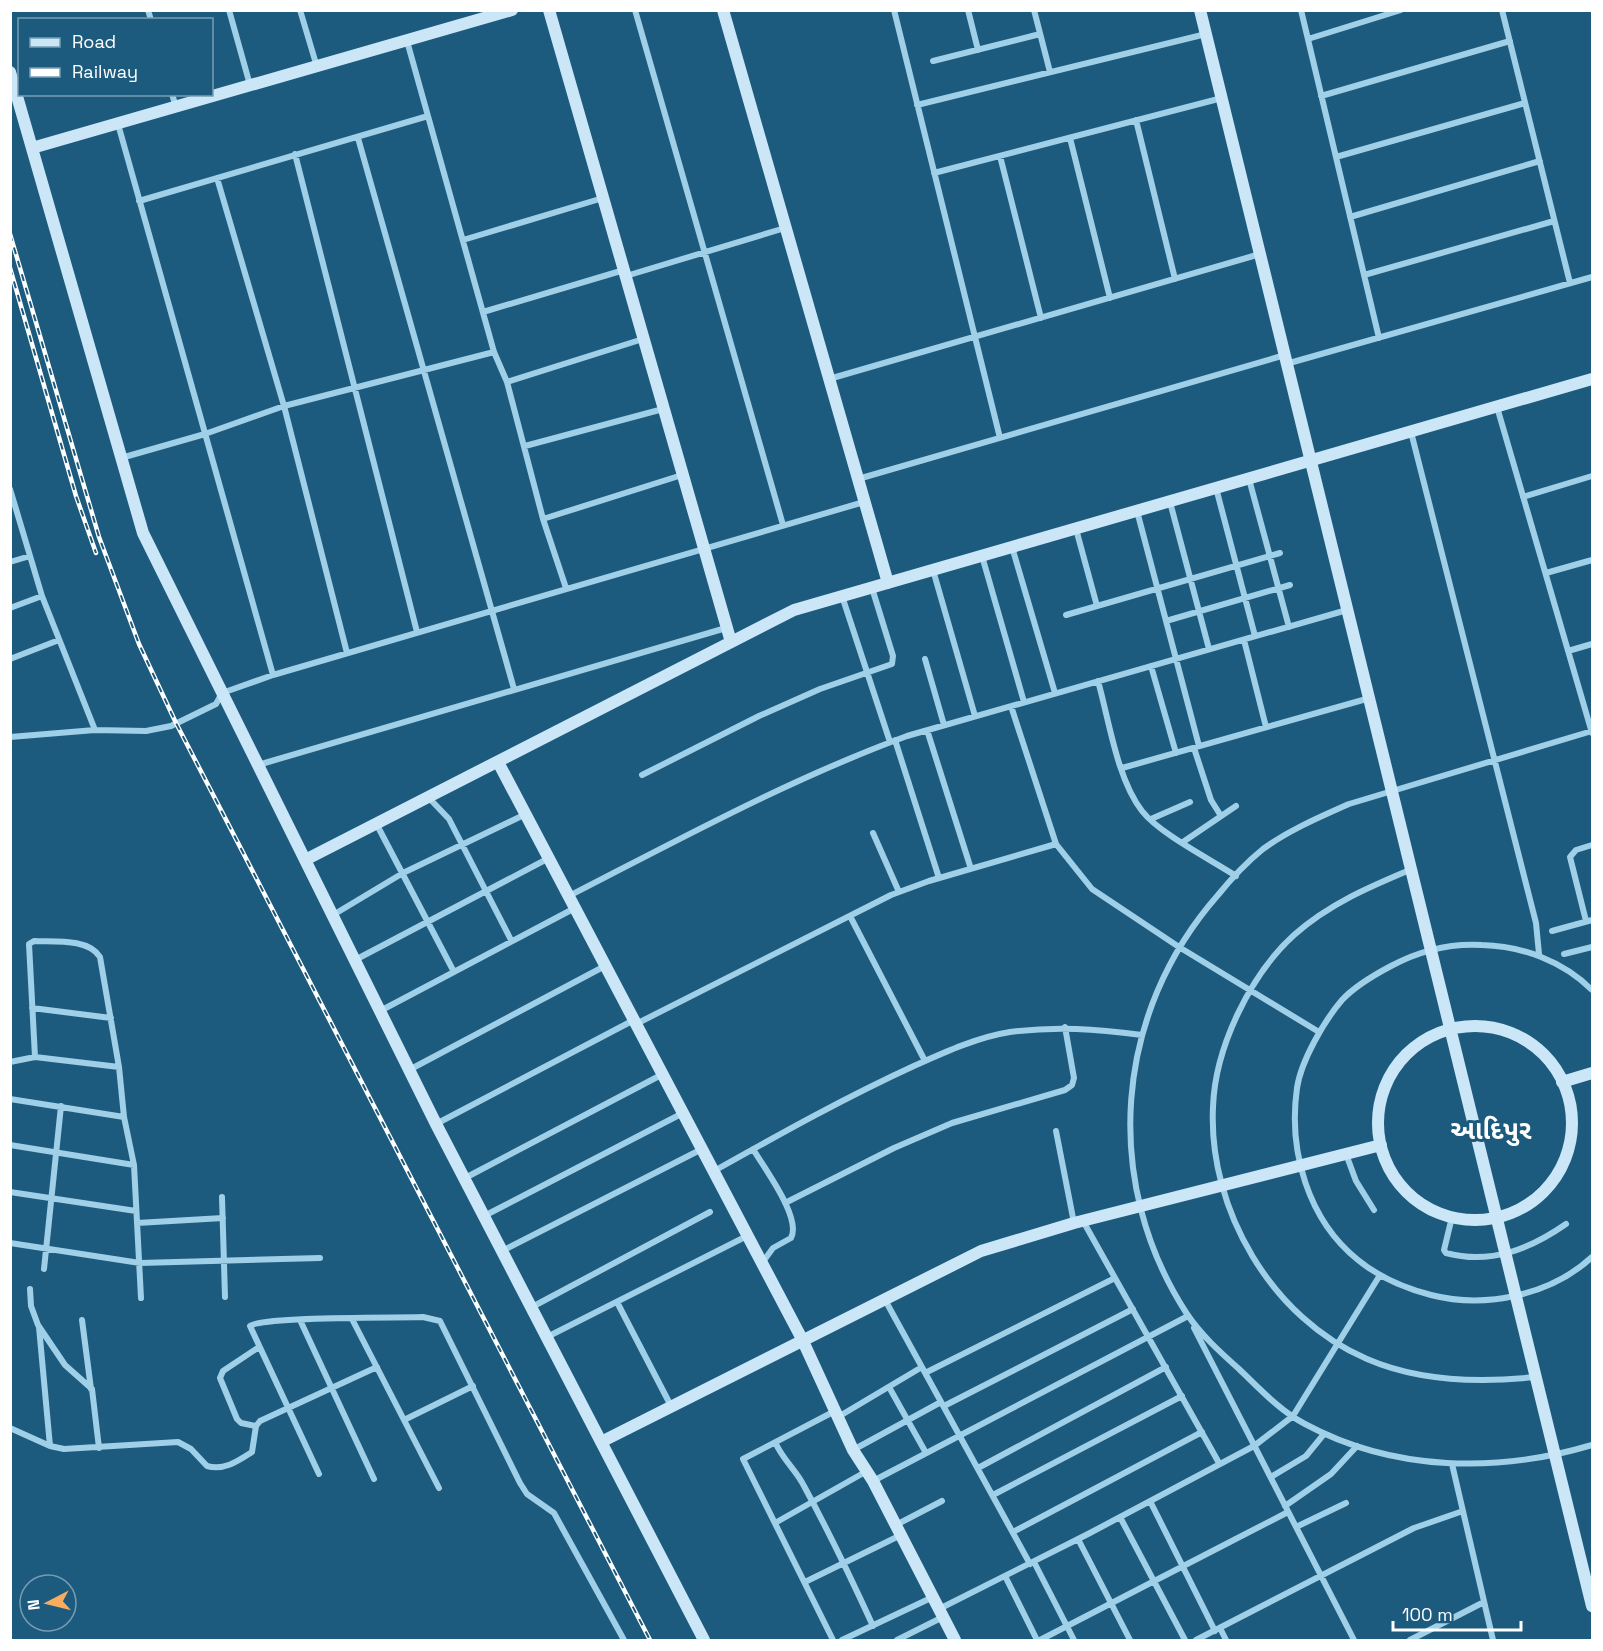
<svg xmlns="http://www.w3.org/2000/svg" width="1603" height="1651" viewBox="0 0 1603 1651" font-family="'Space Grotesk','Noto Sans Gujarati',sans-serif">
	<style>
		.lines { fill: none; stroke-linecap: round; stroke-linejoin: round }
		.street { stroke: #a0cfe8; stroke-width: 6 }
		.secondary { stroke: #cbe6f7; stroke-width: 12 }
		.rail-casing { stroke: #fff; stroke-width: 4.5 }
		.rail { stroke: #1d5b7e; stroke-width: 2; stroke-dasharray: 7; stroke-linecap: butt }
		.labels { text-anchor: middle; stroke-width: 6; stroke-linejoin: round; paint-order: stroke }
		.district-label { font-size: 26px; font-weight: bold; fill: #fff; stroke: #1d5b7e }
	</style>
	<rect width="100%" height="100%" fill="#1d5b7e"/>
	<g class="lines">
		<!-- street -->
		<path class="street" d="M148,10L151,20
			M229,10L250,85
			M300,10L317,67
			M635,10L783,525
			M894,10L1000,438
			M968,10L978,50
			M1034,10L1050,72
			M1301,10L1379,338
			M1502,10L1570,283
			M1308,39L1401,10
			M407,41L494,352L507,382L543,519L566,588
			M933,61L1040,34
			M172,94L176,107
			M1321,96L1510,41
			M917,105L1206,34
			M1136,120L1175,279
			M118,124L273,675
			M358,138L514,689
			M1070,138L1110,298
			M295,154L417,632
			M1000,156L1041,318
			M1336,157L1525,103
			M934,173L1222,98
			M217,178L284,406L347,653
			M139,201L428,116
			M1350,217L1540,161
			M463,240L603,198
			M1364,275L1554,221
			M626,276L785,228
			M483,312L624,270
			M1293,362L1592,277
			M829,379L1260,254
			M507,382L643,339
			M1497,407L1592,733
			M1411,432L1536,923L1539,954
			M525,446L663,409
			M121,458L205,434L284,406L494,352
			M858,479L1285,355
			M1249,479L1289,627
			M1216,488L1255,636
			M10,489L42,596L95,730
			M1523,497L1592,476
			M1170,502L1209,649
			M1137,511L1199,746
			M543,519L682,475
			M1076,529L1097,606
			M1012,547L1055,693
			M982,556L1024,702
			M10,562L30,556
			M933,570L975,716
			M1546,573L1592,560
			M842,596L890,742
			M10,608L42,596
			M1066,615L1280,553
			M1166,621L1290,585
			M1244,640L1266,727
			M1568,651L1592,644
			M10,659L59,640
			M925,659L944,725
			M1151,666L1176,753
			M1098,681C1109,720 1117,779 1142,811C1160,834 1210,859 1236,876
			M1011,706L1056,844L1092,889L1179,947L1319,1032
			M927,730L971,869
			M1592,731L1349,804C1320,817 1289,830 1263,849C1247,862 1231,879 1218,895C1114,1013 1101,1182 1187,1314C1201,1335 1220,1352 1239,1369C1259,1388 1280,1411 1305,1424C1394,1472 1498,1473 1592,1445
			M10,737L95,730L146,731L171,726L216,704L222,693L273,675L864,502
			M895,740L939,878
			M1194,748L1211,800L1221,816
			M258,765L726,628
			M1122,768L1370,698
			M642,775L759,716L820,689L892,664L893,656L872,588
			M429,798L449,819L511,940
			M1151,819L1190,802
			M377,825L454,972
			M873,833L899,892
			M1183,842L1236,806
			M1412,869C1369,887 1329,904 1294,935C1250,975 1215,1048 1213,1107C1208,1209 1272,1319 1367,1359C1420,1382 1479,1383 1535,1377
			M569,896C680,839 790,779 907,736L1347,610
			M333,915L403,873L526,814
			M850,916L925,1061
			M1586,921L1570,857L1576,850L1592,845
			M1552,931L1592,920
			M1564,954L1592,947
			M355,960L549,858
			M1592,990C1563,961 1522,946 1482,945C1449,943 1419,951 1391,966C1374,975 1355,986 1342,1000C1324,1021 1301,1061 1297,1088C1288,1151 1308,1220 1358,1260C1380,1278 1404,1288 1431,1295C1486,1309 1551,1295 1592,1257
			M32,1008L111,1018
			M380,1011L575,908
			M636,1024L891,895L929,881L1056,844
			M35,1057L29,944L34,941C54,942 88,938 100,957L119,1067L124,1117
			M10,1062L35,1057L119,1067
			M409,1070L605,966
			M10,1099L124,1117L134,1165L141,1298
			M436,1124L634,1020
			M1056,1131L1074,1223
			M10,1145L134,1165
			M753,1149C764,1168 802,1218 791,1238L773,1248L762,1263
			M1346,1154L1356,1181L1374,1210
			M714,1171C780,1134 846,1097 916,1065C945,1052 978,1037 1010,1032C1057,1026 1096,1029 1142,1035
			M465,1178L663,1074
			M10,1192L136,1211
			M222,1197L225,1297
			M785,1203L894,1148L952,1123L1065,1090L1072,1085L1074,1078L1065,1027
			M484,1216L683,1113
			M1452,1217L1444,1250L1446,1253C1491,1265 1530,1249 1566,1224
			M1083,1221L1219,1463
			M137,1223L223,1218
			M10,1243L140,1263L320,1258
			M502,1251L702,1149
			M44,1269L61,1106
			M30,1289L31,1306L38,1325L65,1365L92,1389L99,1448
			M884,1298L1030,1564
			M617,1302L671,1406
			M532,1307L710,1212
			M352,1319L439,1488
			M82,1320L91,1389
			M300,1320L374,1479
			M39,1327L50,1446
			M1194,1328L1354,1640
			M547,1337L747,1236
			M925,1373L1115,1278
			M889,1387L926,1453
			M944,1406L1133,1309
			M838,1417L922,1367
			M404,1420L473,1386
			M256,1426L241,1423L237,1419L220,1378L223,1371L259,1347
			M10,1428L50,1446L64,1449L178,1442L191,1449L207,1466C224,1471 238,1461 252,1452L256,1426L260,1421L377,1367
			M776,1444C784,1461 796,1470 804,1486C829,1532 851,1578 873,1626
			M853,1450L941,1402
			M1452,1464L1493,1640
			M978,1468L1166,1367
			M319,1474L250,1326C262,1316 398,1318 423,1317L440,1321L520,1483L527,1494L554,1513L624,1640
			M1271,1477L1306,1456L1324,1434
			M873,1481L1188,1316
			M993,1495L1182,1396
			M1150,1501L1215,1631
			M1285,1506L1331,1474L1357,1446
			M1120,1517L1185,1640
			M775,1523L867,1471
			M896,1525L942,1501
			M1296,1527L1346,1503
			M1013,1532L1202,1432
			M1078,1539L1130,1640
			M1034,1562L1074,1640
			M1005,1576L1037,1640
			M805,1582L901,1535
			M939,1609L1088,1534L1254,1446L1293,1416L1380,1275
			M1220,1628L1226,1640
			M833,1640L743,1459L835,1411
			M842,1640L933,1597
			M897,1640L943,1617
			M1040,1640L1288,1512
			M1196,1640L1414,1528L1463,1511
			M1410,1640L1484,1602"/>
		<!-- secondary -->
		<path class="secondary" d="M549,10L731,642
			M723,10L888,583
			M1200,10L1592,1606
			M10,72L143,533L436,1124L704,1640
			M32,148L512,10
			M498,762L802,1339L853,1450L873,1481L955,1640
			M305,860L794,610L1592,379
			M1378 1123a97 97 0 1 1 194 0a97 97 0 1 1-194 0Z
			M1562,1082L1592,1073
			M601,1442L981,1251L1074,1223L1381,1145"/>
		<!-- rail casing -->
		<g class="rail-casing">
			<path id="rail" d="M10,234L99,537L139,644L176,723L650,1640
				M10,268L76,496L96,553"/>
		</g>
		<!-- rail -->
		<use href="#rail" class="rail"/>
	</g>
	<g class="labels">
		<!-- district labels -->
		<g class="district-label">
			<text x="1491" y="1139">આદિપુર</text>
		</g>
	</g>
	<!-- border -->
	<rect width="1603" height="1651" fill="none" stroke="#ffffff" stroke-width="24"/>
	<!-- legend -->
	<rect x="18" y="18" width="195" height="78" fill="#1d5b7e" stroke="#779db2" stroke-width="1.5"/>
	<rect x="30" y="38" width="30" height="9" fill="#cbe6f7" stroke="#779db2" stroke-width="1.5"/>
	<text x="72" y="48" font-size="18" fill="#ffffff">Road</text>
	<rect x="30" y="68" width="30" height="9" fill="#ffffff" stroke="#779db2" stroke-width="1.5"/>
	<text x="72" y="78" font-size="18" fill="#ffffff">Railway</text>
	<!-- north arrow -->
	<g transform="translate(48 1603) rotate(263)"><circle r="28" fill="#1d5b7e" stroke="#779db2" stroke-width="1.5"/>
	<path d="M0-4.5L10 22L0 15L-10 22Z" fill="#f8ad5e"/>
	<text y="-9" font-size="16" font-weight="bold" text-anchor="middle" fill="#ffffff">N</text>
	</g>
	<!-- scale -->
	<path d="M1393 1621v9h128v-9" fill="none" stroke="#ffffff" stroke-width="3"/>
	<text x="1402" y="1621" font-size="18" fill="#ffffff" stroke="#1d5b7e" stroke-width="4.5" paint-order="stroke">100 m</text>
</svg>
